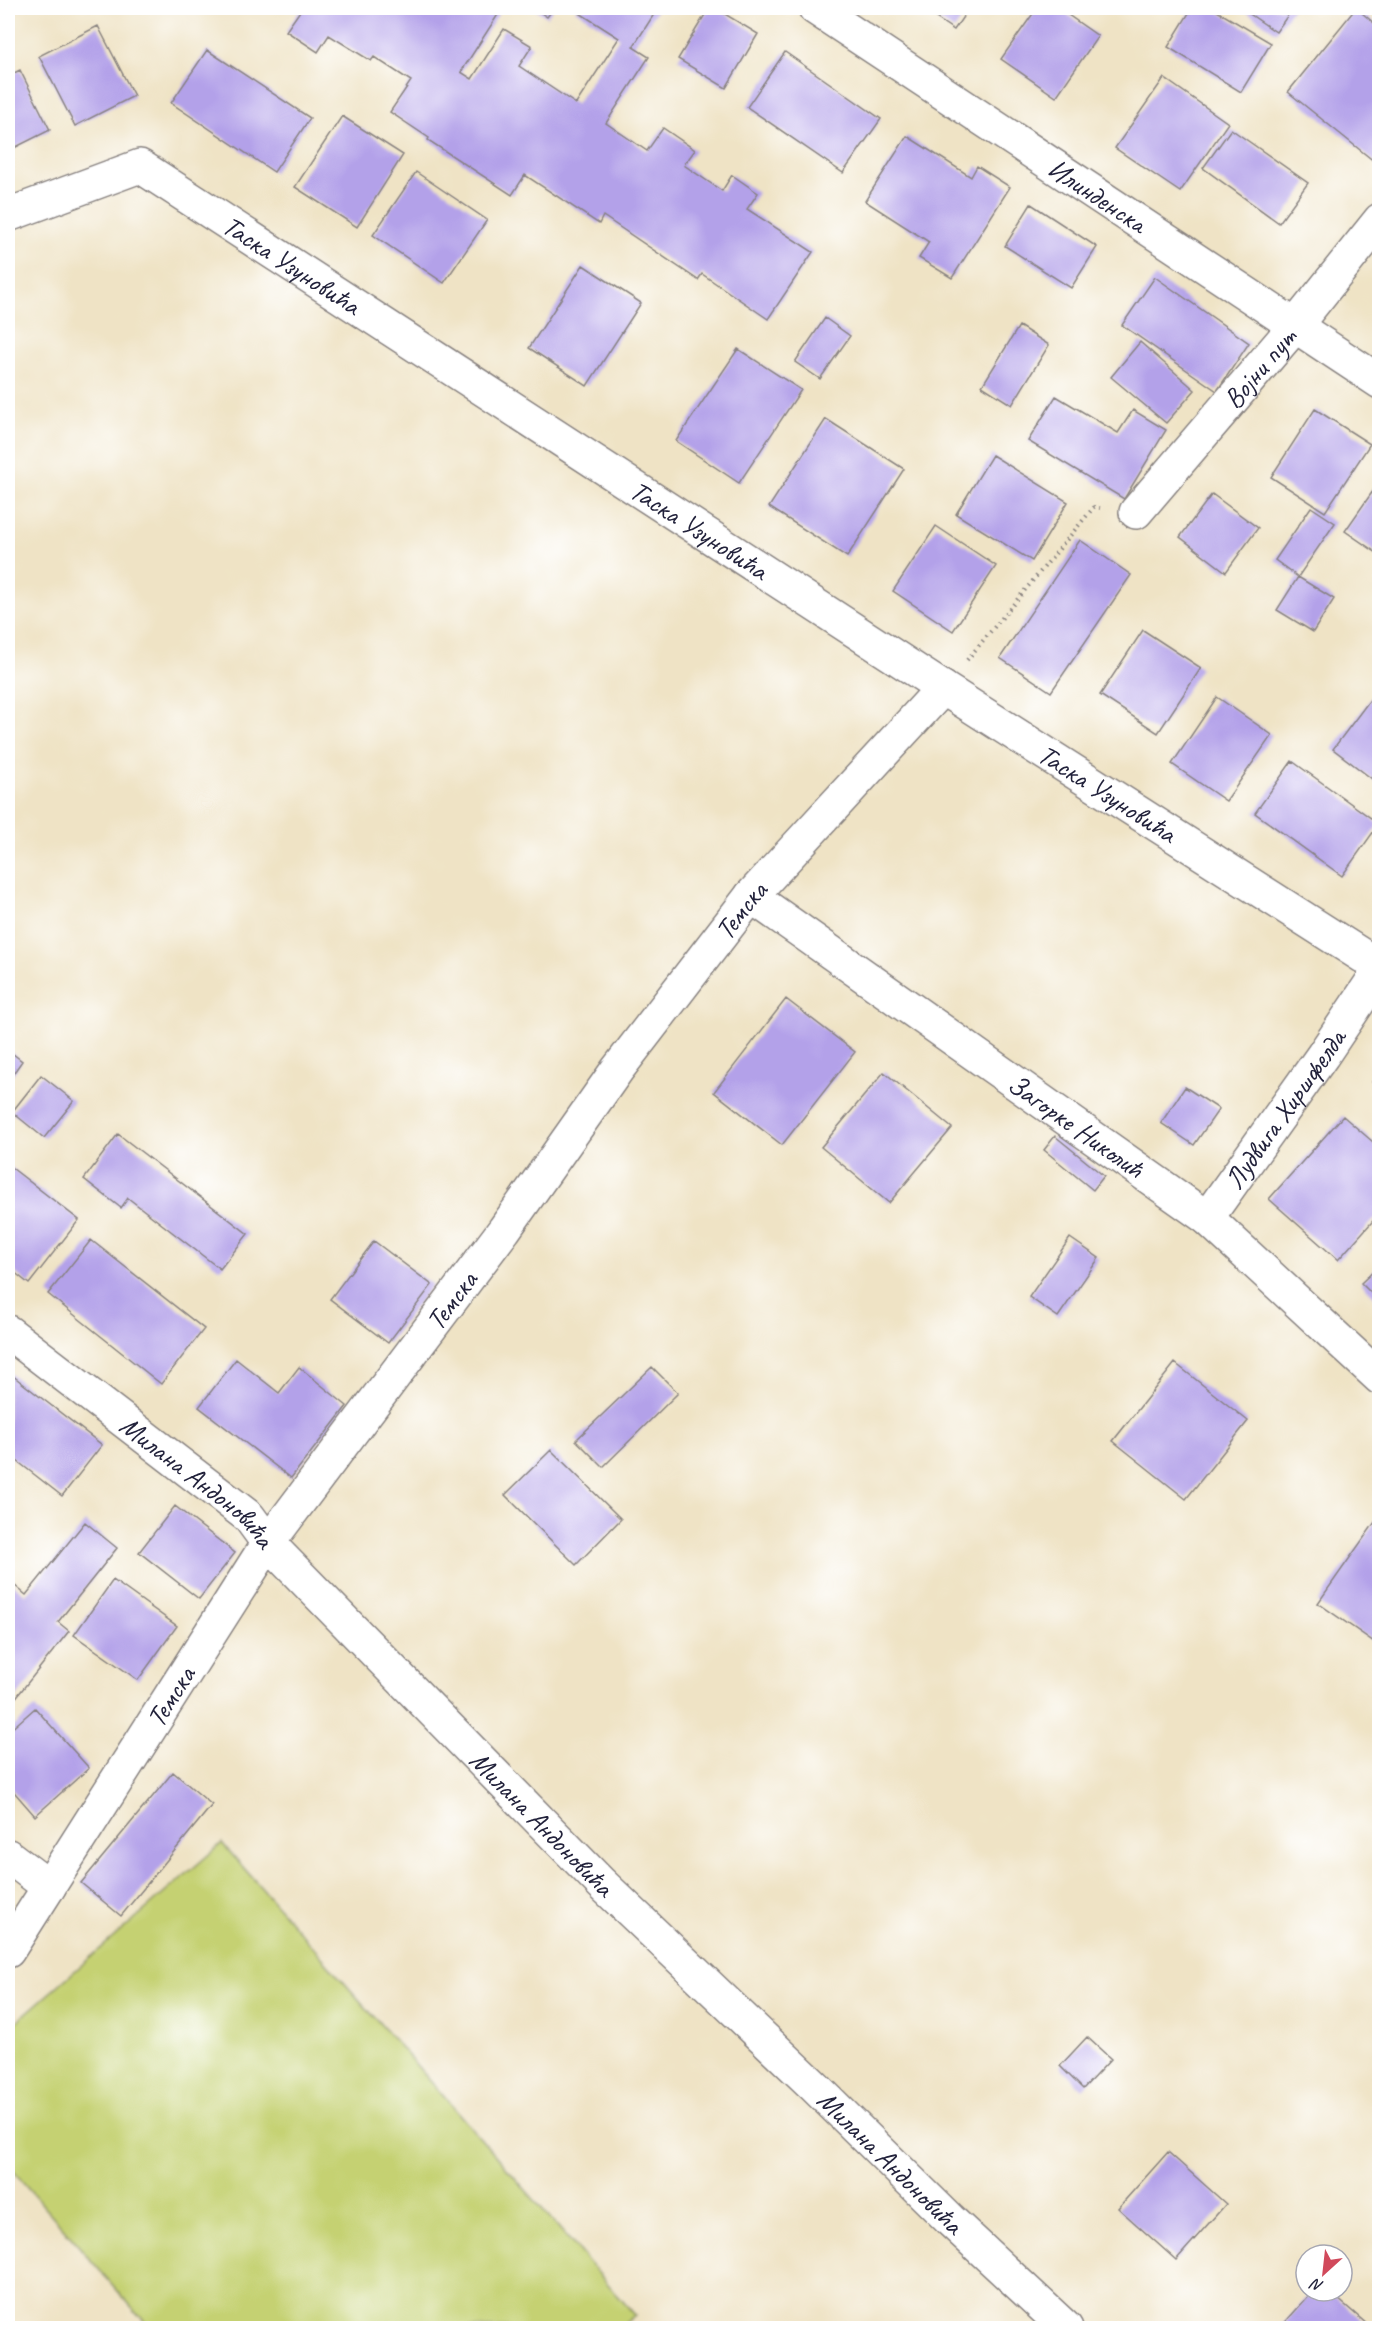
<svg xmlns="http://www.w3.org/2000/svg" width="1387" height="2336" viewBox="0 0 1387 2336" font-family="Caveat,sans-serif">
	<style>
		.green { fill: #c5d172; stroke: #747a56; stroke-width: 1.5 }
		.building { fill: #b3a1e9 }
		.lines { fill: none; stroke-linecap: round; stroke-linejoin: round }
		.minor-casing { stroke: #888280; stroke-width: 36 }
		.path { stroke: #888280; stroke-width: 4; stroke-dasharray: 1.5 4.5; stroke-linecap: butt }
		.minor { stroke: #fff; stroke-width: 33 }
		.labels { text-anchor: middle; stroke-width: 4.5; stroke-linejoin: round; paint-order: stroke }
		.street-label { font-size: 28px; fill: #22223b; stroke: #fff }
	</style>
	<rect width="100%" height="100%" fill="#fff"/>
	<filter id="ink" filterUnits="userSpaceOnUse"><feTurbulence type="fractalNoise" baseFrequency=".0167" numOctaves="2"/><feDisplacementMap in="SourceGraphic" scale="12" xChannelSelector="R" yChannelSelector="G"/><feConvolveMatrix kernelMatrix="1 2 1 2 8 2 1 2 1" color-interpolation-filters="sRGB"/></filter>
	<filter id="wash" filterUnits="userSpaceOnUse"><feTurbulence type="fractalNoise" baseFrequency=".008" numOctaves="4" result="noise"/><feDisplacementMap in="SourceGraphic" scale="24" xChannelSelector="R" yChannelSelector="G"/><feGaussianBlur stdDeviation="1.35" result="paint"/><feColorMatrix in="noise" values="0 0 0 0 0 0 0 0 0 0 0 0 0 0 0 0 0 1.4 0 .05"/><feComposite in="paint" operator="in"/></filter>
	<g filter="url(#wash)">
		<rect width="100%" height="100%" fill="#efe3c5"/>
		<!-- green -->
		<path class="green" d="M222,1843L635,2315L619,2328H150L8,2165V2029Z"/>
		<g id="blocks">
			<!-- building -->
			<path class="building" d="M302,8H490L499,13L461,72L472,79L504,29L532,46L519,66L576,104L619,38L575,10L577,8H658L633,47L649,57L606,123L647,151L663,128L695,150L684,165L722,191L732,175L758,193L747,209L813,252L768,319L702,274L698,280L603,216L599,224L525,175L512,195L428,140L429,138L390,112L411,81L374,57L371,61L329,35L318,52L286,31Z
				M534,8H554L547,17Z
				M709,8H715L758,34L726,88L678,59Z
				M921,8H969L954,30Z
				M1037,8H1058L1098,36L1056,97L1001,59Z
				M1192,8H1212L1271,43L1241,92L1168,47Z
				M1241,8H1293L1276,32Z
				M1356,8L1380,28V166L1288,92Z
				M98,26L134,96L75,126L39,56Z
				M207,50L310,118L274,172L171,103Z
				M785,52L881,119L843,173L747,107Z
				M20,70L50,130L8,151V76Z
				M1164,78L1228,123L1180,192L1115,148Z
				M342,116L403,155L357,227L295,187Z
				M1231,129L1308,183L1279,223L1203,168Z
				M907,136L971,177L977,166L1010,187L952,278L919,258L929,242L865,201Z
				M416,172L487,220L444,283L373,235Z
				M1031,204L1097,247L1071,288L1005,246Z
				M583,265L641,303L587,386L529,348Z
				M1155,277L1249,343L1217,391L1122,325Z
				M825,318L850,336L820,379L795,362Z
				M1019,326L1049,345L1012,405L982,386Z
				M1140,342L1195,390L1166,423L1111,377Z
				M738,349L801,390L739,483L676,441Z
				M1056,396L1118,433L1133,410L1166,430L1124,499L1028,441Z
				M1315,409L1370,444L1325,512L1271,477Z
				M826,419L904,469L847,557L769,507Z
				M992,455L1068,502L1032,561L956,514Z
				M1380,481V555L1345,531Z
				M1212,494L1258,528L1226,572L1180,537Z
				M1311,507L1335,523L1298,577L1275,560Z
				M936,526L996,566L953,631L893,591Z
				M1080,540L1131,575L1051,692L1000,658Z
				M1298,577L1334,599L1313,632L1277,610Z
				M1143,630L1201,668L1158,733L1100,695Z
				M1378,689L1380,690V785L1333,749Z
				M1217,697L1272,735L1226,801L1172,764Z
				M1292,761L1379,824L1342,876L1255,813Z
				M786,999L855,1052L782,1145L714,1092Z
				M8,1050L22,1061L8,1081Z
				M884,1072L952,1128L889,1203L821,1147Z
				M1380,1073V1088L1372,1082Z
				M41,1075L74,1101L44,1138L12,1112Z
				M1185,1087L1219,1109L1194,1145L1161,1123Z
				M1343,1116L1380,1148V1213L1338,1260L1269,1199Z
				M118,1134L248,1234L220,1269L128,1198L121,1208L84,1179Z
				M1055,1136L1104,1176L1093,1190L1044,1150Z
				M8,1165L79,1220L29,1284L8,1267Z
				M1070,1238L1099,1258L1058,1317L1029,1297Z
				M91,1240L204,1329L161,1384L48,1294Z
				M374,1241L432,1285L388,1343L330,1299Z
				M1380,1265V1302L1361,1283Z
				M236,1359L279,1393L299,1367L347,1406L291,1478L199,1407Z
				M1175,1363L1248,1421L1186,1499L1113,1441Z
				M652,1367L678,1393L603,1467L576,1440Z
				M8,1372L102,1445L62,1496L8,1454Z
				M551,1450L621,1519L576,1565L505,1495Z
				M175,1506L235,1553L199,1599L139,1552Z
				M1380,1515V1646L1318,1603Z
				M85,1522L117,1548L58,1622L69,1631L14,1700L8,1695V1580L26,1595Z
				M113,1580L177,1626L138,1680L74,1635Z
				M35,1708L89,1768L35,1816L8,1785V1732Z
				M173,1772L212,1805L121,1916L81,1883Z
				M1087,2037L1111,2059L1083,2089L1060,2066Z
				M1168,2152L1226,2204L1176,2260L1118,2208Z
				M1313,2291H1329L1369,2326L1368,2328H1280Z"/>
		</g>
	</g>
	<g filter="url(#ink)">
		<use href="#blocks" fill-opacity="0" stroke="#888280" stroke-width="1.5"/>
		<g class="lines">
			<!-- minor casing -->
			<g class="minor-casing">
				<g id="minor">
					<path id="s1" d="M815,8L1380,382"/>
					<path id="s2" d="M8,215L140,166L943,688L1380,967"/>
					<path id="s3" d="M1136,512L1295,326L1380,220"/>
					<path id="s4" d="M751,896L1207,1218L1380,1378"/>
					<path id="s5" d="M1207,1218L1323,1055L1380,970"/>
					<path id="s6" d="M8,1332L249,1517L268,1543L601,1883L814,2086L950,2220L1066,2328"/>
					<path d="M8,1856L49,1887"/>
					<path id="s7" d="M8,1951L268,1543L504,1230L617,1070L751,896L943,688"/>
				</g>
			</g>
			<!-- path -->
			<path class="path" d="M967,660L1094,507L1100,508"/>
			<!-- minor -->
			<use href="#minor" class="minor"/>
		</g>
	</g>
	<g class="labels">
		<!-- street labels -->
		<g class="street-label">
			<text dy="10" stroke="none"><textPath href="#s1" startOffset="339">Илинденска</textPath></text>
			<text dy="10" stroke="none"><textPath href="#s2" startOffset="322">Таска Узуновића</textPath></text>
			<text dy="10" stroke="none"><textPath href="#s3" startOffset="190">Војни пут</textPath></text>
			<text dy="10" stroke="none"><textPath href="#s2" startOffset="808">Таска Узуновића</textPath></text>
			<text dy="10" stroke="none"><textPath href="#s2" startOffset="1294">Таска Узуновића</textPath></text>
			<text dy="10" stroke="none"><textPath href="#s7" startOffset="1274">Темска</textPath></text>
			<text dy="10" stroke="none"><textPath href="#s5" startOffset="134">Лудвига Хиршфелда</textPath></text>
			<text dy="10" stroke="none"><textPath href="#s4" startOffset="398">Загорке Николић</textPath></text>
			<text dy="10" stroke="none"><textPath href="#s7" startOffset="788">Темска</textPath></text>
			<text dy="10" stroke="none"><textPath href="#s6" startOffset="242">Милана Андоновића</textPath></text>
			<text dy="10" stroke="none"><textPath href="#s7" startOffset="302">Темска</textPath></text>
			<text dy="10" stroke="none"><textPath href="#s6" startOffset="728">Милана Андоновића</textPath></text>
			<text dy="10" stroke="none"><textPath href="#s6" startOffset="1214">Милана Андоновића</textPath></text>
		</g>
	</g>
	<!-- margin -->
	<rect width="1387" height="2336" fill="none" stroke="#fff" stroke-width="30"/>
	<!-- north arrow -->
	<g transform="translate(1324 2273) rotate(207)"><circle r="28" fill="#ffffff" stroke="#a7a7b1" stroke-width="1.5"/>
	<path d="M0-4.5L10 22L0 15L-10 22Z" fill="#d1495b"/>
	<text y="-9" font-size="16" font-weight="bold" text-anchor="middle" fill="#22223b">N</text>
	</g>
</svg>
